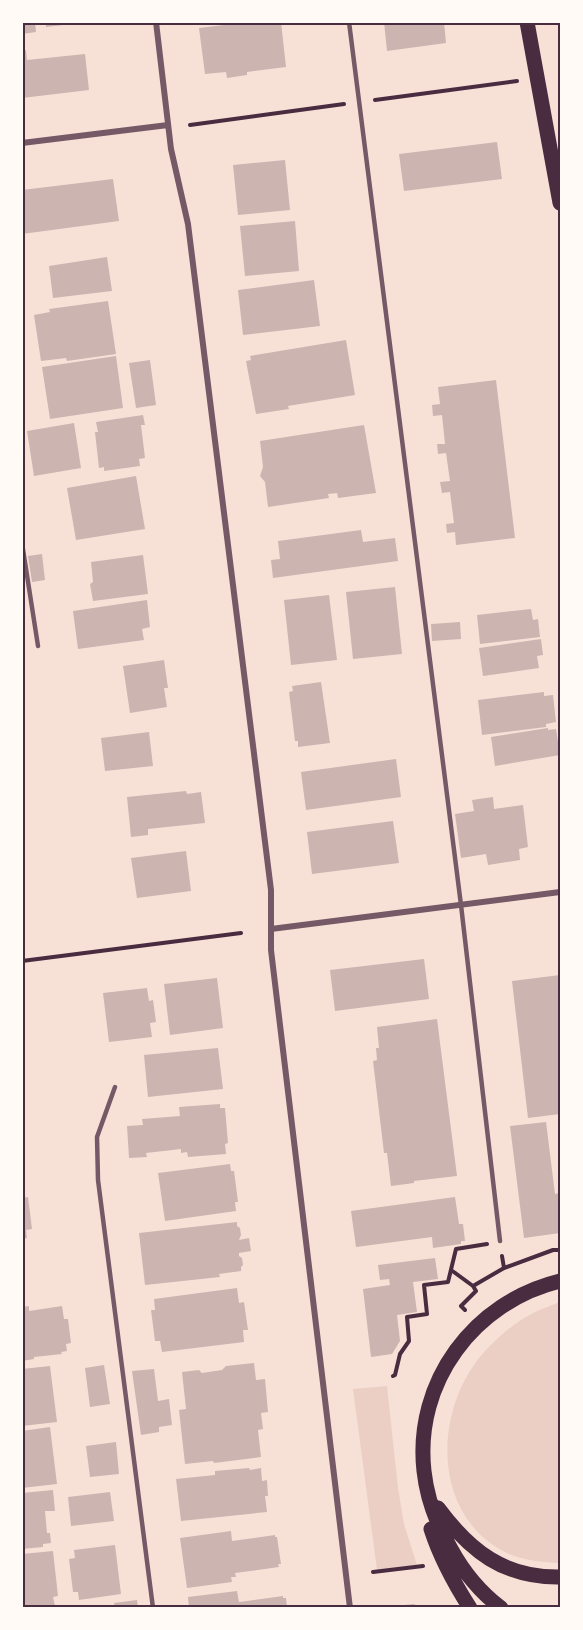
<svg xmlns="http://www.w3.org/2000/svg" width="583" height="1630" viewBox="0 0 583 1630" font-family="'DejaVu Sans',sans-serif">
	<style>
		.green { fill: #ebcfc5 }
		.building { fill: #ccb4b1 }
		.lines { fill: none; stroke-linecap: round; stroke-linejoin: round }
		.path { stroke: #4a2c40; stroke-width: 4 }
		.service { stroke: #755966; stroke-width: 4.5 }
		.minor { stroke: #755966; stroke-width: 6 }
		.primary { stroke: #4a2c40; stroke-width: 15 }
		.neatline { fill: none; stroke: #4a2c40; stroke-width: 2 }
	</style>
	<rect width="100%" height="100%" fill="#f7e1d7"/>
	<!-- green -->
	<path class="green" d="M560,1302V1563C542,1562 524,1561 507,1553C433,1518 433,1416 479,1358C493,1341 511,1325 531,1314C540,1309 551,1306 560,1302Z
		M387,1386L398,1488L404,1524L417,1565L377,1570L353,1389Z"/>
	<!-- building -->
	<path class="building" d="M22,22H35L36,32L22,34Z
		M46,22H71L72,24L46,27Z
		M249,22H281L286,67L247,72V75L227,78L226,72L205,74L199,28Z
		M384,22H444L446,43L387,51Z
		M22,50H26L27,60L85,54L89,90L22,98Z
		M497,142L502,179L404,191L399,154Z
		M285,160L290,210L238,215L233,165Z
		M113,179L119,221L22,234V190Z
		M295,221L299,271L245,276L240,226Z
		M107,257L112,291L53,298L49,266Z
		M314,280L320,326L243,335L238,290Z
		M108,301L116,354L67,361L66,358L41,361L34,315L50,312L49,309Z
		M346,340L355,395L288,406L289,409L256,414L246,361L251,360L250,356Z
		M116,356L123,408L50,419L42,367Z
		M150,360L156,405L136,408L129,363Z
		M496,380L515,538L456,545L455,532L447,533L446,524L454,523L450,492L442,493L440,482L450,481L446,453L438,454L437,444H445L442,415L433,416L432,405L440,404L438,387Z
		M143,415L145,425H141L145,458L139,459L140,466L104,471V467L99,468L95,432H98L96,422Z
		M74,423L81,468L34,476L27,431Z
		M364,425L376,493L338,498L337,493L328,494L329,498L268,507L265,482L260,476L263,467L260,441Z
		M136,476L145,529L76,540L67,488Z
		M361,530L363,542L395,538L398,561L273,578L271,560L280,559L278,541Z
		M42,554L45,580L32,582L28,556Z
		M143,555L148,594L93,601L90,584L93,582L91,562Z
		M395,587L402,654L353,659L346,592Z
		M329,595L337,660L291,665L284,600Z
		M147,600L150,627L142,629L144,640L78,649L73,611Z
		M531,609L533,620L538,619L540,637L480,644L477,615Z
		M460,622L461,639L432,641L431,624Z
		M541,639L543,655L537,656L539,668L483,676L479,648Z
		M164,660L168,688H164L167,707L130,713L123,666Z
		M321,682L330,743L298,747V741H295L289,692L293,691L292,686Z
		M544,692V696L553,695L556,722L546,724V727L482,735L478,700Z
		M548,728V730L556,729L560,755L495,766L491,737Z
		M149,732L153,766L105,771L101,738Z
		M396,759L401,797L306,810L301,772Z
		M186,791L187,794L201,792L205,823L148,829V835L131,837L127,797Z
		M493,797L494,809L523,805L528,847L519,849L520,860L488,865L486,854L461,858L455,814L474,811L472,800Z
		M393,821L399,863L312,874L307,832Z
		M186,851L191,891L137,898L131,858Z
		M424,959L429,999L335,1011L330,970Z
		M560,975V1114L528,1118L512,981Z
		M217,978L223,1028L170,1035L164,984Z
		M147,988L149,1001L153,1000L156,1022L150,1023L152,1037L109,1042L103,993Z
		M437,1019L457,1176L414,1181V1183L391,1186L387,1153H384L373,1061L377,1060L376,1048H379L377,1027Z
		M218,1048L223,1089L148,1097L144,1055Z
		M220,1104V1108H225L228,1143L225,1144L226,1154L188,1157L187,1152L181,1153V1149L146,1153L147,1157L129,1158L127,1126L143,1125L142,1119L180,1116L179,1107Z
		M546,1122L555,1194L560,1193V1233L524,1238L510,1126Z
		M230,1164L231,1171H234L238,1202H235L236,1211L165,1221L158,1173Z
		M28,1197L32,1229L26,1230L27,1238L22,1239V1198Z
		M455,1197L459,1224H463L465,1241H461V1244L433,1248L432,1237L356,1247L351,1211Z
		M237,1222V1226L240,1228L241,1235L239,1240L249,1238L251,1251L239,1253V1256L242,1258L243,1265L241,1267V1271L219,1274L220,1277L145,1285L139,1233Z
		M435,1258L438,1279L413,1282L417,1312L397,1315L400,1341L392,1354L371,1357L363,1289L390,1285L389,1279L380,1280L378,1265Z
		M237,1288L239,1303L244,1302L248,1330H243L244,1342L162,1352L160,1341H155L151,1310H155L154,1299Z
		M29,1306V1311L62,1306L64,1319H68L71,1343L66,1344L67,1351L61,1352L62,1354L34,1357V1359L22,1361V1307Z
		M254,1363L256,1380L265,1379L268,1412L261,1413L263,1429L258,1430L261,1457L214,1463L213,1461L185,1464L179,1410L186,1409L182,1372L199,1370L202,1373L222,1370L226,1366Z
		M104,1365L110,1404L90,1407L85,1368Z
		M50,1366L57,1422L22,1426V1369Z
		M154,1369L158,1401L169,1399L172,1425L159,1427V1432L141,1435L132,1371Z
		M50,1427L57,1484L22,1488V1431Z
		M116,1442L119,1474L90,1477L86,1446Z
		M249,1468L250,1470L261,1468L262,1481L267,1480L268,1496H265L267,1512L181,1521L176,1479L215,1475V1471Z
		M53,1490L55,1511H45L47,1533H50L51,1543L43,1544V1547L22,1549V1493Z
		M110,1492L114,1521L71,1526L68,1497Z
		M231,1531L232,1541L275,1535V1537H277L281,1564H278L279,1567L235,1573L236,1577H231L232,1582L187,1588L180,1538Z
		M115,1545L121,1594L79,1600L78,1592H73L69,1559L75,1558L74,1550Z
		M53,1551L58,1596L53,1597L55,1606L22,1608V1554Z
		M237,1591L239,1602L283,1596V1598H286L287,1608H189L188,1597Z
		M137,1600L138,1608H115L114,1603Z
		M414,1604L419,1608H403L404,1605Z"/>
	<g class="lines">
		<!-- path -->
		<path class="path" d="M375,100L517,81
			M190,125L344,104
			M22,961L241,933
			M502,1256L504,1268
			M451,1270L473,1286
			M465,1310L461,1306L476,1291L473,1286L504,1268L553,1250H560
			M393,1376L395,1375L400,1354L409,1341L407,1317L427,1314L424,1285L448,1282L456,1249L487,1244
			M373,1572L423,1566"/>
		<!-- service -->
		<path class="service" d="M349,22L461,905L500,1241
			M22,543L38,646
			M115,1087L97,1137L98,1180L153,1608"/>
		<!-- minor -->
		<path class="minor" d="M156,22L171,149L188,224L271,890V950L350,1608
			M22,143L168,125
			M271,929L560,892"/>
		<!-- primary -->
		<path class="primary" d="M527,22L560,203
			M438,1508C470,1551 504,1578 560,1577
			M431,1529C440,1557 454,1583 470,1608
			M501,1608C480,1592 463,1571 451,1549C437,1525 427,1499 424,1471C414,1382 474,1302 560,1281"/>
	</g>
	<!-- border -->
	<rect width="583" height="1630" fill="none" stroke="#fffaf5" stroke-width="48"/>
	<rect x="24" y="24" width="535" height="1582" class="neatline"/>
</svg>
